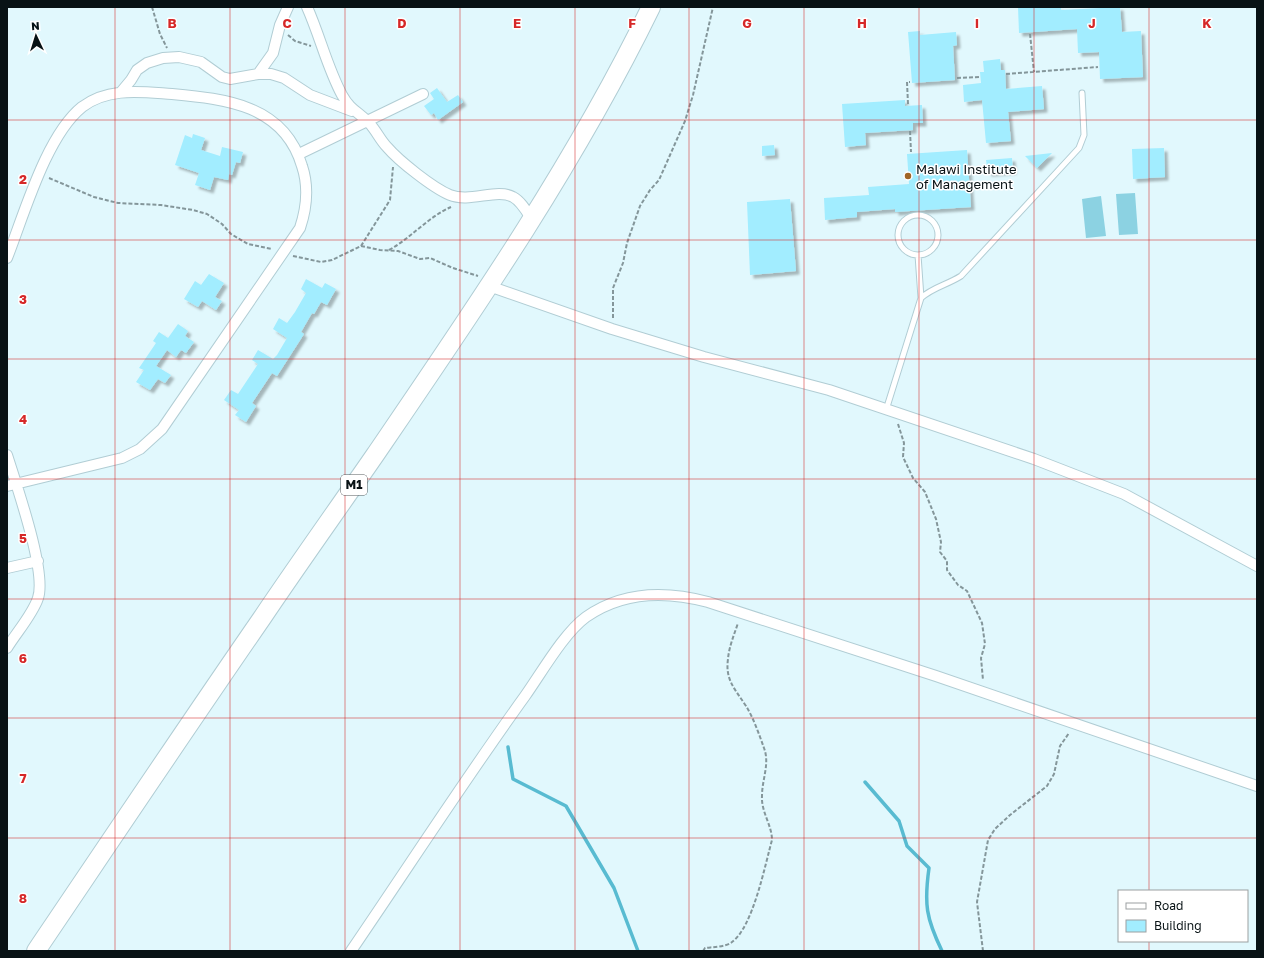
<svg xmlns="http://www.w3.org/2000/svg" width="1264" height="958" viewBox="0 0 1264 958" font-family="'Golos Text',sans-serif">
	<style>
		.green { fill: #8cd2e2 }
		.lines { fill: none; stroke-linecap: round; stroke-linejoin: round }
		.stream { stroke: #58bbd1; stroke-width: 3.5 }
		.building { fill: #a2edff; filter: url(#shadow) }
		.lane-casing { stroke: #b1cdd4; stroke-width: 7 }
		.street-casing { stroke: #b1cdd4; stroke-width: 12 }
		.highway-casing { stroke: #b1cdd4; stroke-width: 20 }
		.path { stroke: #84969a; stroke-width: 2; stroke-dasharray: 4 2; stroke-linecap: butt }
		.lane { stroke: #fff; stroke-width: 5 }
		.street { stroke: #fff; stroke-width: 10 }
		.highway { stroke: #fff; stroke-width: 18 }
		.grid { fill: none; stroke: #d62828; stroke-width: 1; stroke-opacity: 0.55 }
		.poi-dot { fill: #a06526; stroke: #fff; stroke-width: 1.5 }
		.labels { text-anchor: middle; stroke-width: 3; stroke-linejoin: round; paint-order: stroke }
		.shield { fill: #fff; stroke: #52595b; stroke-width: 1 }
		.shield-label { font-size: 12px; font-weight: bold; fill: #081215 }
		.poi-label { font-size: 13px; fill: #081215; stroke: #fff; text-anchor: start }
		.grid-label { font-size: 13px; text-anchor: middle; font-weight: bold; fill: #d62828; stroke: #fff; stroke-width: 3; stroke-linejoin: round; paint-order: stroke }
	</style>
	<defs>
		<filter id="shadow"><feDropShadow dx="3.5" dy="3.5" stdDeviation="1" flood-color="#0004"/></filter>
	</defs>
	<rect width="100%" height="100%" fill="#e1f8fd"/>
	<!-- green -->
	<path class="green" d="M1135,193L1138,234L1119,235L1116,194Z
		M1101,196L1106,236L1086,238L1082,199Z"/>
	<g class="lines">
		<!-- stream -->
		<path class="stream" d="M508,747L513,779L566,806L614,888L638,951
			M865,782L899,821L907,846L929,868C924,904 926,918 942,951"/>
	</g>
	<!-- building -->
	<path class="building" d="M1018,7H1061V10L1120,7L1122,32L1141,31L1143,77L1100,79L1099,52L1078,53L1077,29L1019,33Z
		M920,31V35L956,32L957,45L953,46L955,80L912,83L908,32Z
		M1000,59L1001,70H1005L1006,89L1042,86L1044,109L1008,112L1011,141L986,143L982,100L964,102L963,85L981,83L980,72H984L983,61Z
		M437,88L447,102L458,95L463,102L438,120L434,113L431,115L424,106L434,99L430,93Z
		M905,100V106L922,105L923,123H913V130L865,133L866,145L845,147L842,104Z
		M193,134L205,138L201,150L220,156L222,147L243,152L240,163L236,162L232,175L229,174L228,180L214,177L210,190L195,185L199,173L175,165L185,135L192,138Z
		M774,145L775,155L762,156V146Z
		M1164,148L1165,177L1133,179L1132,149Z
		M967,150L971,207L895,212V209L857,212V217L825,220L824,198L869,195L868,187L909,184L907,154Z
		M1052,153L1037,168L1025,156Z
		M1012,158L1013,171L988,173L986,160Z
		M790,199L796,271L750,275L747,202Z
		M209,274L224,283L215,297L222,301L216,310L202,301L198,307L184,299L195,281L201,285Z
		M306,279L322,288L325,283L336,289L327,305L321,302L314,314L312,313L301,332L304,334L277,376L272,373L252,403L256,406L246,422L235,415L239,410L224,400L231,390L238,394L258,364L252,360L258,350L273,359L277,355L287,338L273,329L279,318L287,323L295,312L306,293L301,289Z
		M178,324L188,331L185,336L194,342L186,353L181,350L176,357L167,350L156,366L171,375L165,383L158,379L150,390L136,382L144,370L139,368L156,343L153,341L159,332L168,338Z"/>
	<g class="lines">
		<!-- lane casing -->
		<g class="lane-casing">
			<path id="lane" d="M898 235a20 20 0 1 1 40 0a20 20 0 1 1-40 0Z
				M918,255L921,298
				M886,410L921,298C933,287 947,285 961,276L1079,148L1084,135L1082,93"/>
		</g>
		<!-- street casing -->
		<g class="street-casing">
			<path id="street" d="M307,7C320,36 327,67 342,95C351,111 358,111 369,123C376,130 380,140 387,147C399,161 433,188 450,195C470,203 497,188 513,197C521,201 527,212 532,220
				M258,74L273,53L280,25L288,7
				M121,92L131,80L137,70L147,63L163,58L179,57L201,62L222,77L230,79L258,74H271L284,78L310,95L352,111
				M299,154L423,94
				M7,258C24,215 46,136 82,107C108,87 141,92 172,94C226,99 284,105 302,166C309,187 307,207 300,228L162,429L140,449L122,458L7,486
				M489,286L612,329L704,357L829,390L1034,459L1124,494L1257,566
				M7,455C16,484 47,572 38,598C33,614 16,633 7,648
				M7,568L38,561
				M351,951C409,866 465,779 525,696C542,672 564,633 586,617C623,591 667,591 708,602L936,676L1257,786"/>
		</g>
		<!-- highway casing -->
		<g class="highway-casing">
			<path id="highway" d="M36,951C111,840 186,728 262,618C299,563 337,510 375,455C474,310 574,165 651,7"/>
		</g>
		<!-- path -->
		<path class="path" d="M152,7L160,34L167,48
			M1030,34L1034,72
			M288,35L295,41L311,46
			M1006,74L1098,67
			M957,78L979,77
			M908,104L907,82H910
			M910,131L911,152
			M49,178L94,197L118,203L161,205L193,210L207,214L222,224L231,234L248,244L272,249
			M361,246L380,250L398,251L420,259L430,258L453,268L478,276
			M389,250C411,238 428,217 451,207
			M293,256L321,262L332,260L361,246L390,200L393,167
			M613,318V288L623,263L627,243L640,206L650,190L659,180L685,121L693,95L713,7
			M898,424L904,443L903,457L913,478L925,492L936,519L941,542L940,552L947,561V570L958,585L967,591L982,623L985,644L981,658L983,680
			M703,951L705,948C712,947 726,947 732,942C753,927 765,865 772,840C772,825 761,812 762,796C762,779 770,764 764,748C759,734 753,717 746,706C735,689 725,680 728,659C729,647 734,635 738,623
			M983,951L977,902L988,840L995,829L1010,815L1047,786L1054,774L1060,746L1069,733"/>
		<!-- lane -->
		<use href="#lane" class="lane"/>
		<!-- street -->
		<use href="#street" class="street"/>
		<!-- highway -->
		<use href="#highway" class="highway"/>
	</g>
	<!-- grid -->
	<path class="grid" d="M115,7V951M230,7V951M345,7V951M460,7V951M575,7V951M689,7V951M804,7V951M919,7V951M1034,7V951M1149,7V891M7,120H1257M7,240H1257M7,359H1257M7,479H1257M7,599H1257M7,718H1257M7,838H1257M1149,941V951"/>
	<!-- markers -->
	<circle class="poi-dot" cx="908" cy="176" r="4"/>
	<g class="labels">
		<!-- shield labels -->
		<rect class="shield" x="341" y="475" width="26" height="20" rx="3"/>
		<g class="shield-label">
			<text x="354" y="489">M1</text>
		</g>
		<!-- poi labels -->
		<g class="poi-label">
			<text x="916" y="174">Malawi Institute<tspan x="916" dy="15">of Management</tspan></text>
		</g>
	</g>
	<g class="grid-label">
		<text x="172" y="28">B</text>
		<text x="287" y="28">C</text>
		<text x="402" y="28">D</text>
		<text x="517" y="28">E</text>
		<text x="632" y="28">F</text>
		<text x="747" y="28">G</text>
		<text x="862" y="28">H</text>
		<text x="977" y="28">I</text>
		<text x="1092" y="28">J</text>
		<text x="1207" y="28">K</text>
		<text x="23" y="184">2</text>
		<text x="23" y="304">3</text>
		<text x="23" y="424">4</text>
		<text x="23" y="543">5</text>
		<text x="23" y="663">6</text>
		<text x="23" y="783">7</text>
		<text x="23" y="903">8</text>
	</g>
	<!-- border -->
	<rect width="1264" height="958" fill="none" stroke="#081215" stroke-width="16"/>
	<!-- legend -->
	<rect x="1118" y="890" width="130" height="52" fill="#ffffff" stroke="#9ca0a1"/>
	<rect x="1126" y="903" width="20" height="6" fill="#ffffff" stroke="#9ca0a1"/>
	<text x="1154" y="910" font-size="12" fill="#081215">Road</text>
	<rect x="1126" y="920" width="20" height="12" fill="#a2edff" stroke="#9ca0a1"/>
	<text x="1154" y="930" font-size="12" fill="#081215">Building</text>
	<!-- north arrow -->
	<g transform="translate(36 36) rotate(356)" stroke="#ffffff" stroke-width="3" paint-order="stroke">
	<path d="M0-3L7 15L0 10L-7 15Z" fill="#081215"/>
	<text y="-6" font-size="11" font-weight="bold" text-anchor="middle" fill="#081215">N</text>
	</g>
</svg>
